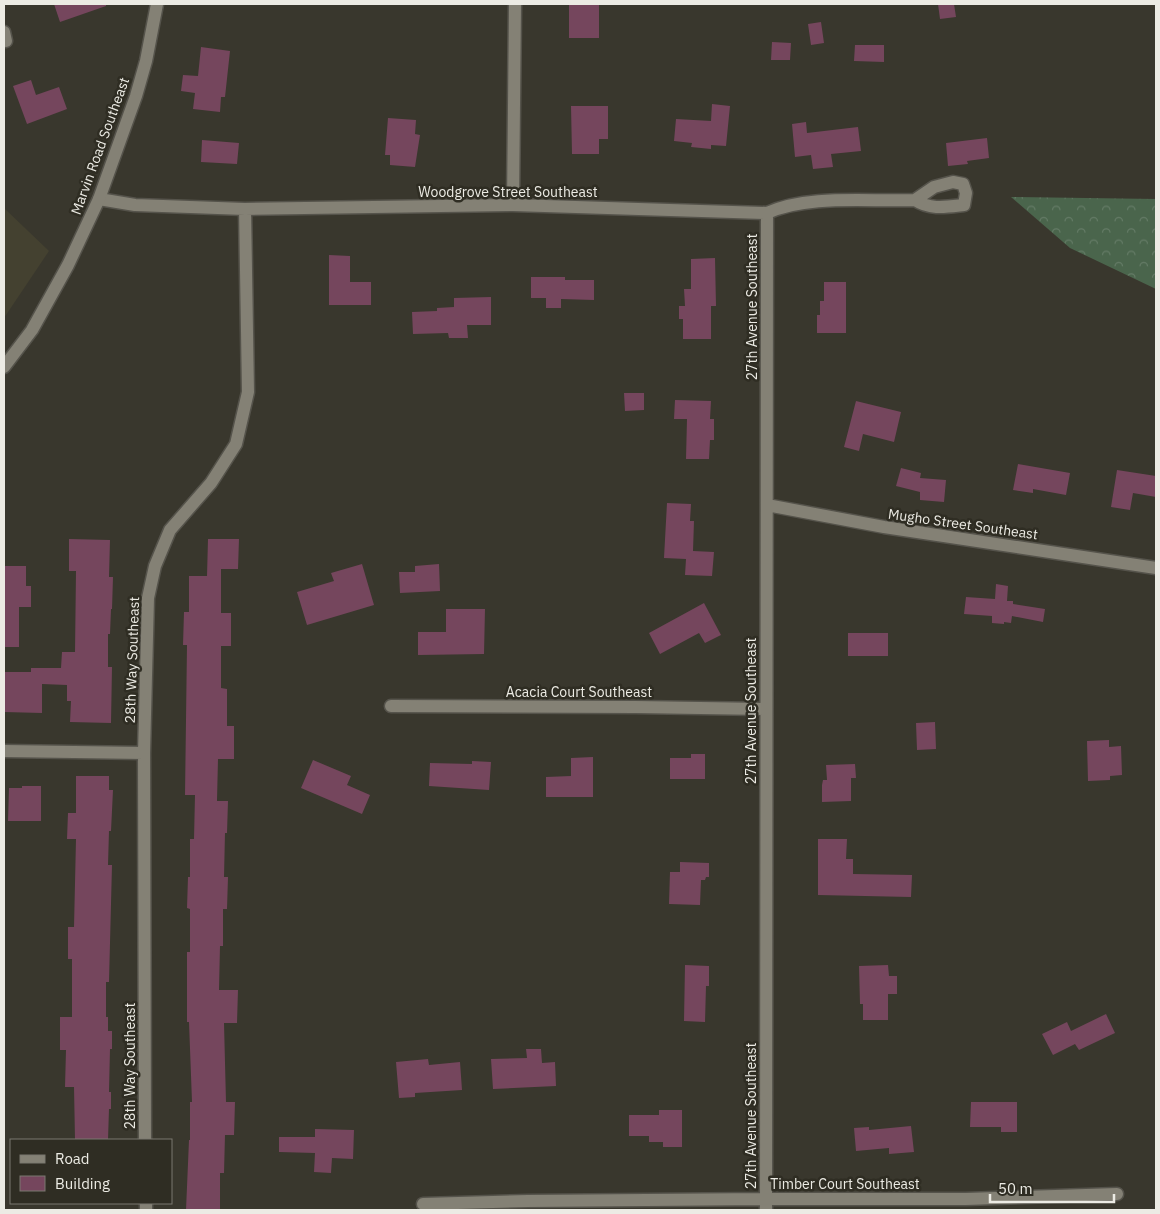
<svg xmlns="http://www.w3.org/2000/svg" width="1160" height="1214" viewBox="0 0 1160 1214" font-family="'IBM Plex Sans',sans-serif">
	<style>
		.built { fill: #444130 }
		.forest { fill: url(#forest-crowns) }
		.building { fill: #75465d }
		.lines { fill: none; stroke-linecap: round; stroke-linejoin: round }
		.minor-casing { stroke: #55534b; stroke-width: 15 }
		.tertiary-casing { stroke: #55534b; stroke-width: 15 }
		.minor { stroke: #848175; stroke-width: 12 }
		.tertiary { stroke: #848175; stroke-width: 12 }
		.labels { text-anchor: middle; stroke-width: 5; stroke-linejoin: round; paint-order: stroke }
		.street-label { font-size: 14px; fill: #ecebe4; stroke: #2f2d23 }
	</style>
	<defs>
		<pattern id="forest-crowns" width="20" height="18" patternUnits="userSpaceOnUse" patternTransform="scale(1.25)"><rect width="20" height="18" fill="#4a654c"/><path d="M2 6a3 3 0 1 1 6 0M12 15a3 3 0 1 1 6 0" fill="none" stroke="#647b66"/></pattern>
	</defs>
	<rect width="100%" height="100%" fill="#39372d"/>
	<!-- built -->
	<path class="built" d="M4,208L49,251L4,318Z"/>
	<!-- forest -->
	<path class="forest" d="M1011,197L1156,199V289L1070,248Z"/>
	<!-- building -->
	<path class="building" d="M54,4H106V6L60,22Z
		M569,4H599V38H569Z
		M938,4H954L956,17L940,19Z
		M821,22L824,43L811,45L808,24Z
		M772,42L791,43L790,60H771Z
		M855,45H884V62L854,61Z
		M201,47L230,51L225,97H221L220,112L193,109L195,93L181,91L183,75L198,76Z
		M31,80L36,95L59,87L67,109L27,124L13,86Z
		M712,104L730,106L726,146L711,145V149L691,147L692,143L674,141L676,119L711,121Z
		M571,106H608V139H599V154H572Z
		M388,118L416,120L415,134L420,135L415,167L390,165V155H385Z
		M806,122L807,133L858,127L861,151L831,154L833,167L813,169L811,155L795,157L792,124Z
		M987,138L989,158L967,161L968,164L948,166L946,143Z
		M202,140L239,143L237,164L201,162Z
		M329,255L350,256V282H371V305H329Z
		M715,258L716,306H711V339H683V319H679V306H685L684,289H691V259Z
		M531,277H565V280H594V300L561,299V308H546V298H531Z
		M824,282H846V333H817V315H820V301H824Z
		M491,297V325H467L468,338H449L448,333L413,334L412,312L437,311V308L454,307V298Z
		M624,393H644V410L625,411Z
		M675,400L711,401L710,419H714V440H710L709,459H686L687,419H674Z
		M856,401L901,412L894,442L863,434L859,451L844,447Z
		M1018,464L1070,473L1066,495L1033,489V493L1013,490Z
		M901,468L921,473L920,478L946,480L944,502L920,500V492L896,486Z
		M1117,470L1156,476V497L1133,493L1130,510L1111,507Z
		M667,503L691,504L690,521H694L693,551L714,552L712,576L685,575L686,559L664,558Z
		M69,539L110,540L109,577H113L112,609H111L110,634H108V667H112L111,723L70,722L71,701H67V685L42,684V713L4,712V672H31V668H61L62,652H75L76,571H69Z
		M208,539H239L238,569H221V613H231V646H221V688L227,689V726H234V759H218L217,801H228L227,833H225L224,877H228L227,909H223V946H220L219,990H238L237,1023H224L226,1102H235L234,1135H225L224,1173H220V1210H186L189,1140H190V1102H192L189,1022H187V952H190V909L187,908L188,877H190V839H194L195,795H185L187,645H183L184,612H189V576H207Z
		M362,564L374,605L307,625L297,592L334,581L331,573Z
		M439,564L440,591L400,593L399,572H415V566Z
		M4,566H26V586H31V607H19V647H4Z
		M996,584L1008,586L1007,601H1013V604L1045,609L1043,622L1012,616L1011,623L1004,622V624L992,623V616L964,614L966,597L995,599Z
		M704,603L721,635L705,643L699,633L660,654L649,633Z
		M446,609H485L484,654L418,655V632H446Z
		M848,633H888V656H848Z
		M935,722L936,749L917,750L916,723Z
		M1109,740V747L1121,746L1122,775L1110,776V780L1088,781L1087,741Z
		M691,754H705V779H670V758H691Z
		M593,757V797H546V777L571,776V758Z
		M313,760L351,776L347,785L370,795L362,814L301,788Z
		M472,761L491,762L489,790L429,786L430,763L472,764Z
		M855,764L856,778H851V801L822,802V785L823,780H827L826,765Z
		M76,776H109V790H113L111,831H109L108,865H112L109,982H106V1017H108V1031H112V1049H110L109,1092H111V1109H109L108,1140H75L74,1087H65L66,1050H60V1017H72V959H68V927H74L76,839H67L68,813H76Z
		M22,786H41V821H8L9,788H22Z
		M818,839H847L846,859H853V874L912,875L911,897L818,895Z
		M680,862L709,863V877H706L705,880H701L700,905L669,904L670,872H680Z
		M685,965L709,966V986H706L705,1022L684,1021Z
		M888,965L889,976H897V994H888V1020H863V1004H860L859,966Z
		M1106,1014L1115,1033L1079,1050L1075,1044L1053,1055L1042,1034L1067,1022L1071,1031Z
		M526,1049H541L542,1063L555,1062L556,1086L493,1089L491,1059L527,1058Z
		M428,1059L429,1065L460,1062L462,1090L415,1093V1097L399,1098L396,1062Z
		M971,1102H1017V1132H1001V1127H970Z
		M659,1110H682V1147H663V1142H649V1136H629V1115H659Z
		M911,1126L914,1152L889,1154V1148L856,1151L854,1128L869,1127V1130Z
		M315,1129L354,1130L353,1159L332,1158L331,1173L314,1172L315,1153L279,1152V1137H315Z"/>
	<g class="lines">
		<!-- minor casing -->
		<g class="minor-casing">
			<path id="minor" d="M4,32L6,41
				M953,182L963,184L966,193L964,205C946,207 930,210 915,200L934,187Z
				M99,199L135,205L245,209L513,205L767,213C808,194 869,202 915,200
				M513,205L515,4
				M767,505L884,527L1156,568
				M391,706L636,707L766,709
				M4,751L144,753
				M145,1140L144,753L148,598L155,566L170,530L211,483L236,444L248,392L245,209
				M146,1203V1210
				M423,1204L528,1201L766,1199H966L1117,1194
				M766,1210L767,213"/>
		</g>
		<!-- tertiary casing -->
		<g class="tertiary-casing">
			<path id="tertiary" d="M4,367L32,330L68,265L99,199L136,96L146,61L157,4"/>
		</g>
		<!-- minor -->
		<use href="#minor" class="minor"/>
		<!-- tertiary -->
		<use href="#tertiary" class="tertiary"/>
	</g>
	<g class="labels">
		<!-- street labels -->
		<g class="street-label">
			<text transform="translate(100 146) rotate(-70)" y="5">Marvin Road Southeast</text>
			<text x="508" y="197">Woodgrove Street Southeast</text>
			<text transform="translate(752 307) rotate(-90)" y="5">27th Avenue Southeast</text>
			<text transform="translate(963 524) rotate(8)" y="5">Mugho Street Southeast</text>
			<text transform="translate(132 660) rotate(-88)" y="5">28th Way Southeast</text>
			<text x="579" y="697">Acacia Court Southeast</text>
			<text transform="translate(751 711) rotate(-90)" y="5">27th Avenue Southeast</text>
			<text transform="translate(130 1066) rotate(-90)" y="5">28th Way Southeast</text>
			<text transform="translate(751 1116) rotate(-90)" y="5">27th Avenue Southeast</text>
			<text x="845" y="1189">Timber Court Southeast</text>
		</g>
	</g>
	<!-- border -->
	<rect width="1160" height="1214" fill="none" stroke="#ecebe4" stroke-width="10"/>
	<!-- legend -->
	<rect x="10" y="1139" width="162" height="65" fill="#2f2d23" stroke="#7b7970"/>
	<rect x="20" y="1155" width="25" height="8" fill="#848175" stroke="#7b7970"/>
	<text x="55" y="1164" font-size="15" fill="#ecebe4">Road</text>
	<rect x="20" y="1176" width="25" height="15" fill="#75465d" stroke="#7b7970"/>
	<text x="55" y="1189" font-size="15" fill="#ecebe4">Building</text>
	<!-- scale -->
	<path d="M990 1194v8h124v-8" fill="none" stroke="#ecebe4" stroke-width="2.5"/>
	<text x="998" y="1194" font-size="15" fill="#ecebe4" stroke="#2f2d23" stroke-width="4" paint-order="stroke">50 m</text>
</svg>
